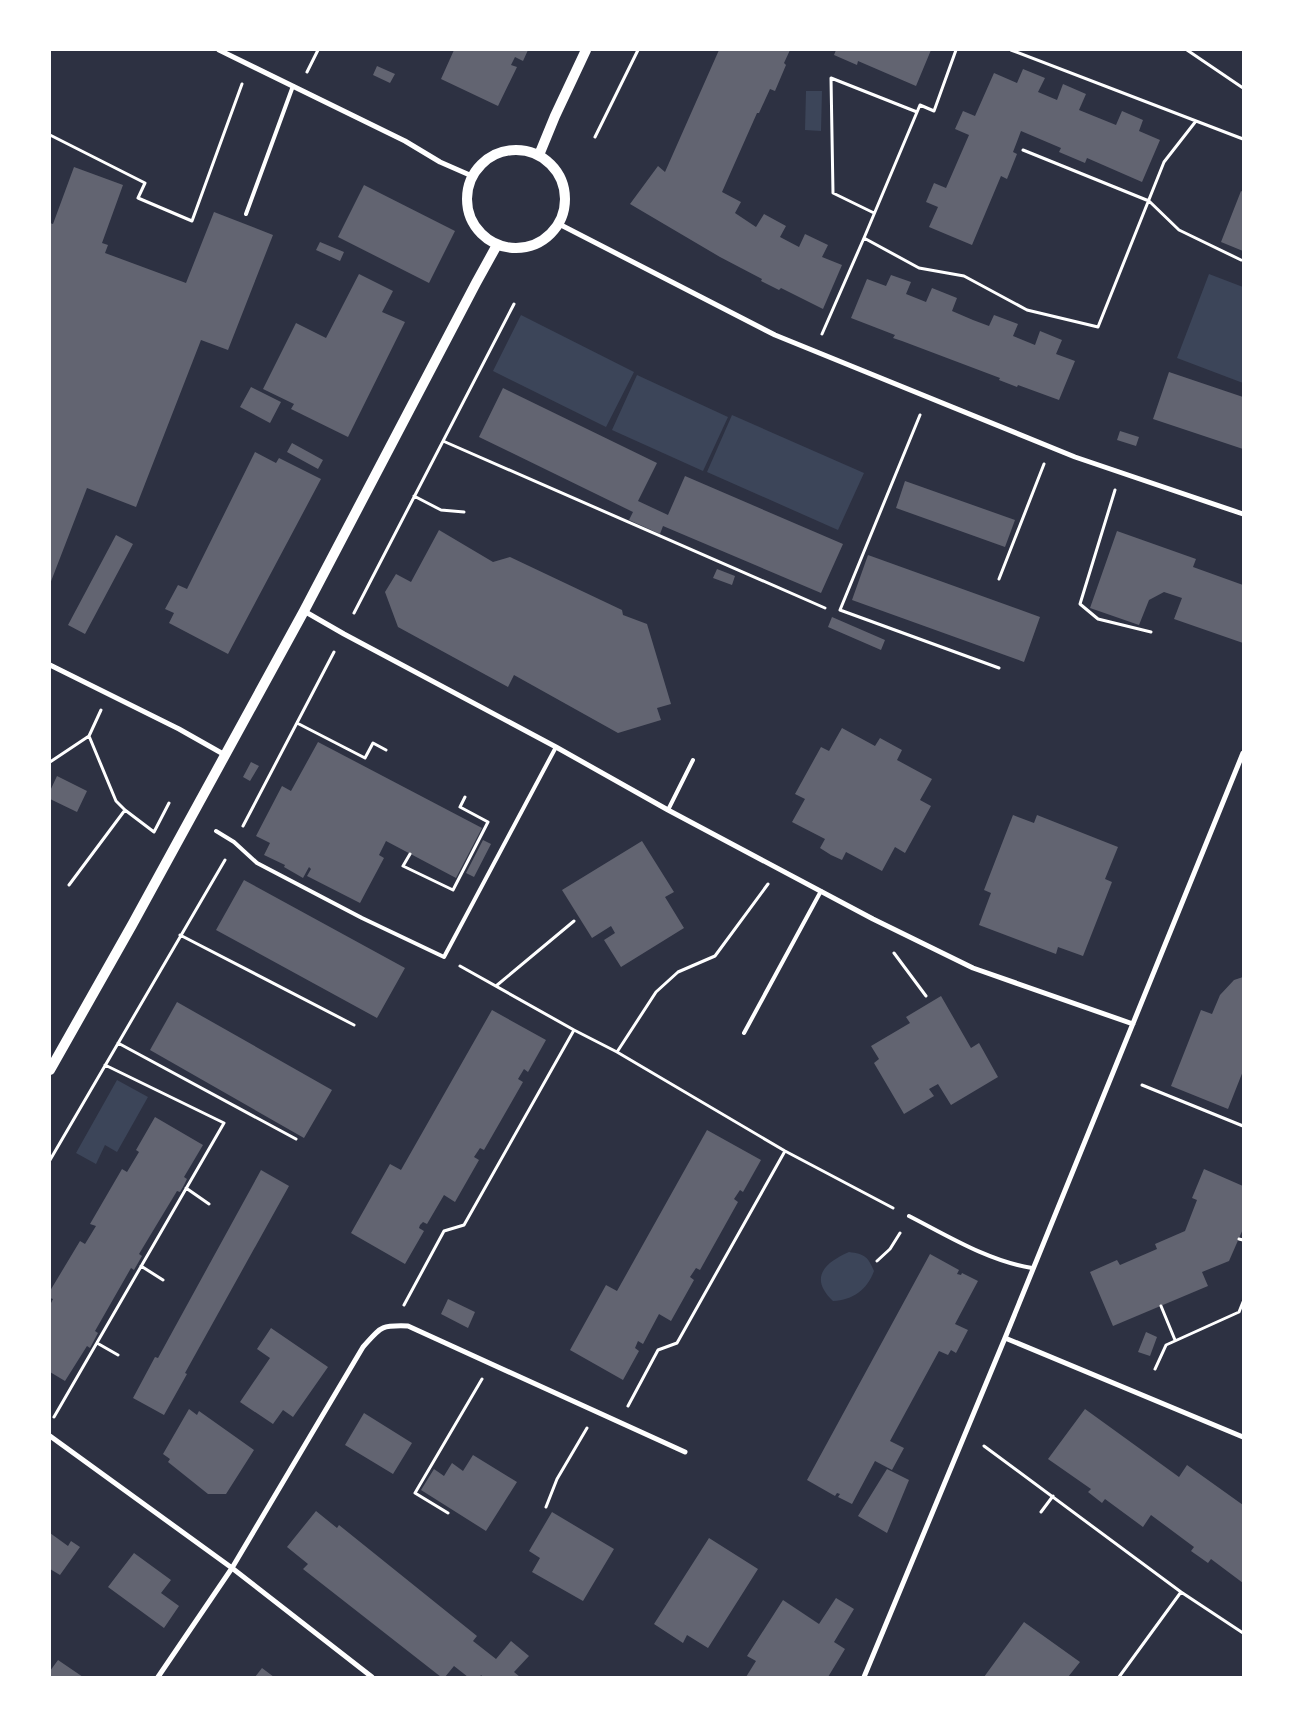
<svg xmlns="http://www.w3.org/2000/svg" width="1293" height="1727" viewBox="0 0 1293 1727" font-family="Georgia,serif">
	<style>
		.green { fill: #3c4559 }
		.building { fill: #626471 }
		.lines { fill: none; stroke-linecap: round; stroke-linejoin: round }
		.path { stroke: #fff; stroke-width: 3 }
		.service { stroke: #fff; stroke-width: 4 }
		.minor { stroke: #fff; stroke-width: 5 }
		.secondary { stroke: #fff; stroke-width: 10 }
	</style>
	<rect width="100%" height="100%" fill="#2d3142"/>
	<!-- green -->
	<path class="green" d="M806,91H822L821,131L805,130Z
		M1209,274L1243,287V383L1177,358Z
		M521,315L634,372L606,427L493,371Z
		M637,375L728,417L703,471L612,430Z
		M732,415L864,473L838,530L707,472Z
		M117,1080L148,1097L117,1152L105,1145L96,1164L76,1153Z
		M849,1252C865,1254 868,1257 874,1271C867,1290 853,1300 833,1301C809,1278 824,1263 849,1252Z"/>
	<!-- building -->
	<path class="building" d="M454,50H528L523,61L515,57L511,65L517,67L498,106L441,79Z
		M719,50H790L784,63L786,65L775,91L770,89L759,113H757L722,192L741,202L735,213L756,227L764,214L786,226L780,237L799,247L805,234L828,245L822,257L842,265L823,309L781,288L779,290L761,281L762,279L720,257L630,204L658,166L665,172Z
		M836,50H931L916,86L858,61L857,65L834,55Z
		M377,66L395,74L390,83L373,75Z
		M1023,69L1045,78L1038,92L1057,100L1063,84L1086,94L1079,110L1116,125L1122,111L1143,120L1139,131L1160,140L1142,182L1087,158L1085,163L1059,152L1061,148L1021,131L1013,152L1017,154L1007,179L1001,176L972,245L929,227L938,207L926,202L934,183L946,188L969,135L955,129L963,111L975,116L994,73L1017,83Z
		M74,167L123,185L102,243L108,245L105,253L186,283L214,212L273,235L228,350L201,340L136,507L87,488L50,584V223L53,224Z
		M364,185L455,231L429,283L338,237Z
		M1241,191L1243,192V251L1221,242Z
		M320,242L344,252L340,261L316,250Z
		M359,274L393,291L382,312L405,322L348,437L291,409L294,404L263,389L296,323L326,338Z
		M891,275L911,282L906,294L926,302L932,288L957,298L952,311L973,320L989,326L994,315L1018,324L1013,336L1035,345L1040,331L1062,340L1056,354L1075,361L1059,400L1018,385L1017,387L999,380L1000,378L902,341L893,338L895,335L851,318L867,279L886,286Z
		M1169,372L1243,397V449L1153,419Z
		M251,387L281,402L270,423L240,407Z
		M503,388L657,463L638,501L668,515L685,476L843,544L821,593L663,526L660,534L629,520L633,512L479,437Z
		M1120,431L1139,437L1136,446L1117,440Z
		M292,443L323,460L318,469L287,452Z
		M255,452L276,463L279,458L321,479L228,654L169,623L174,613L165,609L178,585L187,589Z
		M905,481L1015,520L1005,547L896,508Z
		M439,530L493,562L510,557L622,610L623,615L647,624L671,704L657,708L661,720L618,733L514,675L508,687L398,627L385,592L396,574L411,582Z
		M1117,531L1196,559L1193,567L1243,585V643L1174,619L1182,598L1164,592L1149,600L1139,625L1090,608Z
		M116,535L133,544L85,634L68,625Z
		M868,555L1040,617L1024,662L852,600Z
		M717,569L735,576L732,585L713,578Z
		M832,617L885,640L881,650L828,627Z
		M842,728L875,746L880,738L902,750L897,760L932,779L920,800L931,806L905,853L895,847L882,871L846,852L842,860L831,855L820,848L825,839L792,822L805,799L795,794L821,747L829,751Z
		M318,742L482,828L456,878L386,841L379,855L384,858L360,903L307,876L311,869L309,867L303,878L284,867L285,865L264,855L270,843L256,836L282,786L291,791Z
		M251,762L259,766L250,781L243,777Z
		M57,776L87,791L77,812L50,799V791Z
		M1013,815L1034,823L1037,815L1118,847L1105,879L1112,882L1083,956L1058,947L1056,954L979,925L991,893L984,890Z
		M483,840L491,844L474,877L466,873Z
		M642,841L674,892L665,897L684,928L621,967L604,940L615,933L611,926L592,938L562,890Z
		M244,880L405,968L377,1018L216,930Z
		M1243,977V1071L1228,1109L1171,1086L1201,1010L1212,1014L1220,995L1234,980Z
		M941,996L971,1048L979,1043L998,1077L951,1105L938,1084L929,1089L934,1096L904,1114L874,1063L879,1059L871,1046L910,1023L906,1017Z
		M177,1002L332,1090L304,1138L150,1050Z
		M492,1010L546,1040L528,1072L524,1069L518,1079L523,1082L484,1150L480,1148L474,1157L479,1160L455,1202L444,1195L427,1224L423,1222L420,1225L419,1228L424,1231L405,1264L351,1233L390,1164L401,1170Z
		M155,1117L203,1145L184,1177L187,1179L183,1187L180,1192L177,1191L139,1254L142,1256L134,1270L131,1268L95,1331L98,1333L90,1348L87,1346L65,1381L50,1372V1305L53,1299L50,1298V1291L80,1241L85,1244L96,1226L90,1224L122,1169L127,1172L139,1152L136,1150Z
		M707,1130L761,1160L743,1192L740,1190L734,1199L738,1202L700,1270L696,1268L690,1277L694,1280L671,1321L659,1314L643,1344L638,1341L635,1348L639,1351L623,1380L570,1350L606,1285L617,1291Z
		M1204,1169L1243,1186V1229L1229,1261L1202,1272L1208,1286L1113,1326L1090,1272L1117,1260L1120,1265L1157,1249L1155,1244L1185,1231L1197,1200L1192,1198Z
		M261,1170L289,1186L185,1373L187,1374L164,1415L133,1398L155,1357L158,1358Z
		M930,1254L959,1270L957,1274L961,1275L962,1273L978,1281L955,1324L968,1330L956,1353L951,1350L948,1355L939,1351L890,1441L904,1448L892,1470L875,1461L852,1504L838,1497L840,1494L837,1493L835,1496L807,1480Z
		M448,1299L475,1312L468,1328L441,1314Z
		M271,1328L328,1367L293,1417L283,1410L273,1424L240,1402L270,1358L257,1349Z
		M1146,1332L1157,1337L1150,1356L1138,1352Z
		M189,1409L197,1415L199,1411L254,1450L226,1494H208L168,1462L170,1459L163,1454Z
		M1085,1409L1179,1477L1187,1465L1243,1505V1583L1211,1559L1208,1563L1191,1551L1194,1547L1151,1515L1143,1527L1105,1499L1102,1503L1088,1492L1091,1489L1048,1459Z
		M364,1413L412,1443L393,1474L345,1445Z
		M473,1455L517,1482L486,1531L421,1490L434,1469L444,1476L452,1463L463,1471Z
		M887,1469L909,1480L887,1533L858,1516Z
		M316,1511L337,1528L339,1525L477,1636L473,1641L496,1659L511,1641L529,1656L514,1672L520,1677H483L481,1675L480,1677H468L454,1666L445,1677H441L303,1569L308,1564L287,1547Z
		M552,1512L614,1549L583,1601L532,1572L540,1558L529,1551Z
		M50,1533L68,1546L71,1541L80,1547L60,1575L50,1569Z
		M709,1538L758,1569L708,1648L687,1635L683,1643L654,1624Z
		M134,1553L171,1580L161,1593L179,1606L164,1628L108,1587Z
		M836,1598L854,1609L834,1642L845,1649L828,1677H746L756,1661L747,1656L783,1600L819,1624Z
		M1024,1622L1080,1662L1068,1677H984Z
		M58,1660L83,1677H50V1671Z
		M262,1668L274,1677H255Z"/>
	<g class="lines">
		<!-- path -->
		<path class="path" d="M956,50L934,111L920,105L864,238L919,268L964,276L1027,310L1098,327L1164,162L1196,121
			M1011,50L1243,139
			M1187,50L1243,88
			M307,72L318,50
			M50,135L145,183L138,198L192,221L242,84
			M595,137L638,50
			M1023,150L1149,201L1179,230L1241,260
			M874,213L833,193L831,78L917,112
			M822,334L864,238
			M920,415L840,610L999,668
			M443,441L825,608
			M1115,490L1080,604L1098,619L1151,632
			M414,496L441,510L464,512
			M999,579L1044,464
			M354,613L514,304
			M297,723L365,758L373,743L386,750
			M89,736L116,801L125,810L154,832L169,803
			M50,762L89,736L101,710
			M243,826L334,652
			M410,854L403,866L453,890L488,822L460,807L465,797
			M69,885L125,810
			M180,935L354,1025
			M894,953L926,996
			M460,966L574,1030L617,1052L785,1151L893,1208
			M496,986L574,921
			M118,1043L296,1139
			M617,1052L656,992L678,972L715,956L768,884
			M1142,1085L1243,1126
			M50,1160L225,860
			M186,1188L209,1204
			M1239,1239L1243,1240
			M877,1261L890,1249L900,1233
			M141,1266L163,1280
			M404,1305L444,1231L464,1225L574,1030
			M1161,1306L1175,1340
			M97,1343L118,1355
			M1155,1369L1166,1345L1239,1312L1243,1302
			M628,1406L658,1350L677,1343L785,1151
			M54,1417L224,1123L105,1065
			M984,1446L1181,1592L1119,1677
			M546,1507L557,1479L587,1428
			M1041,1512L1053,1496
			M448,1513L415,1493L482,1379
			M1181,1592L1243,1633"/>
		<!-- service -->
		<path class="service" d="M246,214L293,86
			M668,810L693,760
			M216,831L234,842L257,863L362,918L444,957L556,747
			M744,1033L821,891
			M909,1216C948,1236 988,1261 1032,1268"/>
		<!-- minor -->
		<path class="minor" d="M219,50L405,141L440,162L472,176
			M559,224L775,335L1075,457L1243,514
			M304,611L344,634L556,747L668,810L873,919L973,968L1133,1024
			M50,665L179,729L225,755
			M1005,1338L1243,1437
			M50,1436L232,1568L372,1677
			M158,1677L232,1568L363,1347C381,1327 380,1325 408,1326L685,1452
			M864,1677L1005,1338L1243,753"/>
		<!-- secondary -->
		<path class="secondary" d="M467 199a49 49 0 1 1 98 0a49 49 0 1 1-98 0Z
			M539,155L555,116L586,50
			M50,1070L132,925L304,611L476,283L497,245"/>
	</g>
	<!-- border -->
	<rect width="1293" height="1727" fill="none" stroke="#ffffff" stroke-width="102"/>
</svg>
